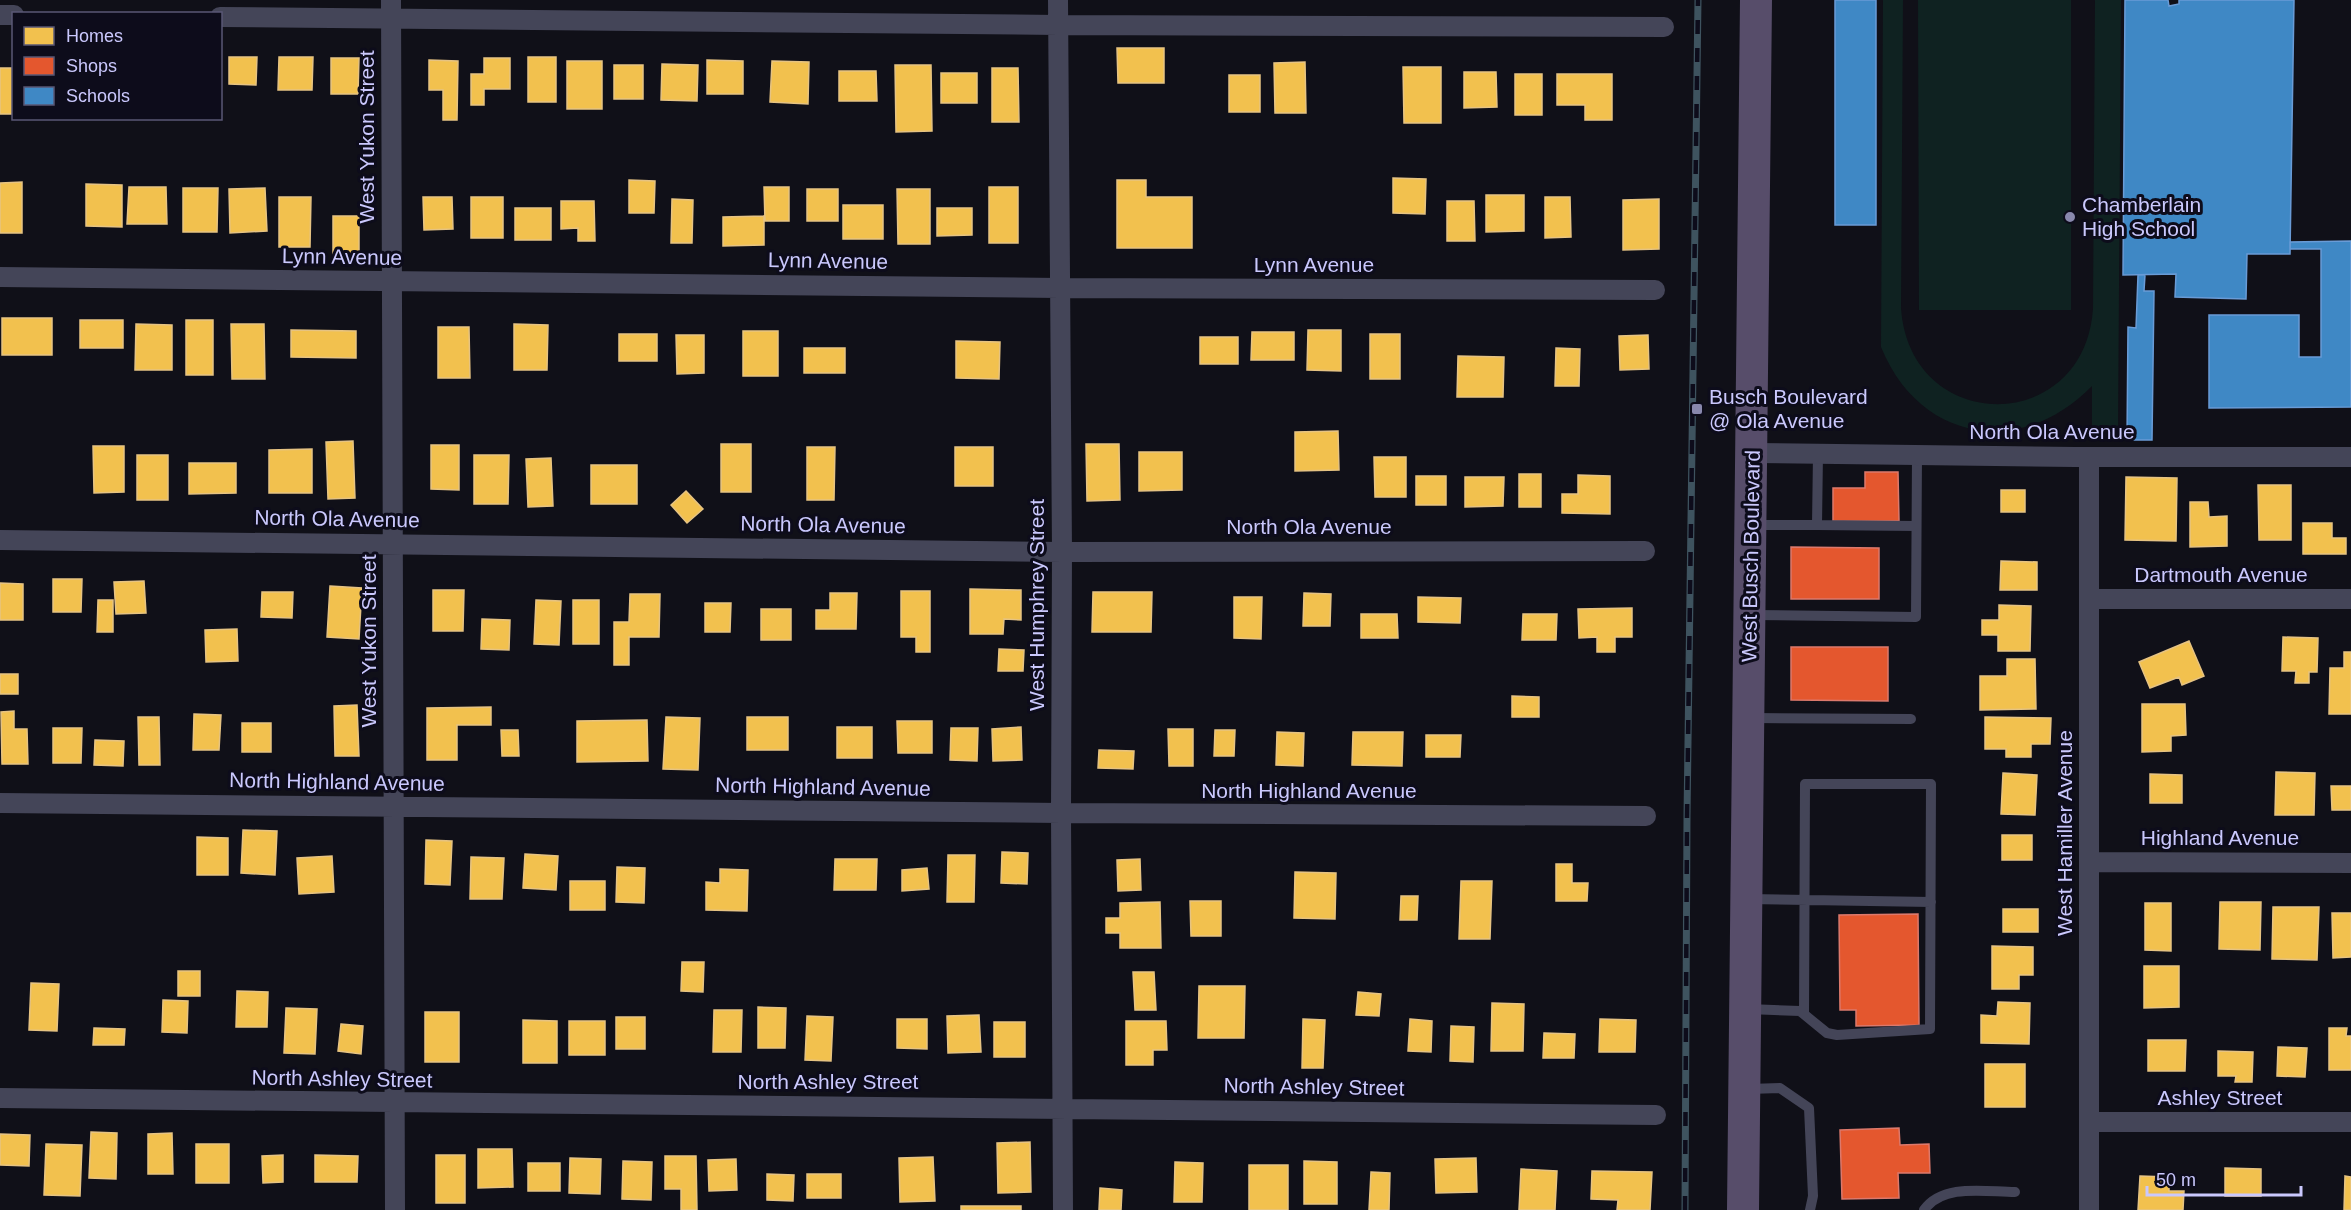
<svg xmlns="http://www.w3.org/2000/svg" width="2351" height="1210" viewBox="0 0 2351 1210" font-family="Arial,sans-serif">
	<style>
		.green { fill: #0f2221 }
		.homes { fill: #f2c14e; stroke: #e6c382; stroke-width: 1.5 }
		.shops { fill: #e4572e; stroke: #dc796c; stroke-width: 1.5 }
		.schools { fill: #3f88c5; stroke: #699bd6; stroke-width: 1.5 }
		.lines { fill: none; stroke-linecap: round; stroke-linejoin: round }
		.lane { stroke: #444558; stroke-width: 10 }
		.street { stroke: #444558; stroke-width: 20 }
		.primary { stroke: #574d6a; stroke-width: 32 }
		.rail-casing { stroke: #3e535f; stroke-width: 7 }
		.rail { stroke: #0d0c1b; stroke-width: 4.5; stroke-dasharray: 14; stroke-linecap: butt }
		.poi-dot { fill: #8988ad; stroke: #0d0c1b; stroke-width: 2 }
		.labels { text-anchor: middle; stroke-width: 6; stroke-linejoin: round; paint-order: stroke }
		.street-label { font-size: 21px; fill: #cac8fd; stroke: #0d0c1b }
		.poi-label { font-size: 21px; fill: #cac8fd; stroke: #0d0c1b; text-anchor: start }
	</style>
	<rect width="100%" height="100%" fill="#101018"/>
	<!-- green -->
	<path class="green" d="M1883,0H1903L1901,308C1910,436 2084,436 2093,309L2095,0H2121L2118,431H2092V386C2022,458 1920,443 1881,347Z
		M1918,0H2071V310H1919Z"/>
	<!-- homes -->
	<path class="homes" d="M1117,48H1164V83H1118Z
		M229,57H257L256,85L229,84Z
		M279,57H313L312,90H278Z
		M528,57H556V102H528Z
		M331,58H359L358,94H331Z
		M484,58H510V89H484V105H471V74H484Z
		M429,60L458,61L457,120H443V90H429Z
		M707,60L743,61V94H707Z
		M567,61H602V109H567Z
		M772,61L809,62L808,104L770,102Z
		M1305,62L1306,113H1275L1274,63Z
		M662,64L698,65L697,101L661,100Z
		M614,65H643V99H614Z
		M895,65H931L932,131L896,132Z
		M1403,67H1441V123H1404Z
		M0,68H14V114H0Z
		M992,68H1018L1019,122H992Z
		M839,71H876L877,101H839Z
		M1464,72H1496L1497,107L1464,108Z
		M941,73H977V103H941Z
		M1515,74H1542V115H1515Z
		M1557,74H1612V120H1585V105H1557Z
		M1229,75H1260V112H1229Z
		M1393,178L1426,179L1425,214L1393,213Z
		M629,180L655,181L654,213H629Z
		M1117,180H1146V197H1192V248H1117Z
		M22,182V233H0V183Z
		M86,184L122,185V227L86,226Z
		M129,187H166L167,224H127Z
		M764,187H789V221H765Z
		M989,187H1018V243H989Z
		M183,188H218L217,232H183Z
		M265,188L267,231L230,233L229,189Z
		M807,189H838V221H807Z
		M897,189H930V244H898Z
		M1486,195H1524V231L1486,232Z
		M279,197H311L310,247H279Z
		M423,197H452L453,229L424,230Z
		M471,197H503V238H471Z
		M1545,197H1570L1571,237L1545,238Z
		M672,199L693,200L692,243H671Z
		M1659,199V249L1623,250V200Z
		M561,201H594L595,241H578V228L561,229Z
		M1447,201H1474L1475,241H1447Z
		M843,205H883V239H843Z
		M515,208H551V240H515Z
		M937,208H972V235L937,236Z
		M333,216H359V260H333Z
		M764,216V245L723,246V217Z
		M2,318H52V355H2Z
		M80,320H123V348H80Z
		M186,320H213V375H186Z
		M136,324L172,325V370H135Z
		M231,324H264L265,379H232Z
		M514,324L548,325L547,370H514Z
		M438,327H469L470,378H438Z
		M291,330L356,331V358L291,357Z
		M1308,330H1341V371L1307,370Z
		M743,331H778V376H743Z
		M1252,332H1294V360H1251Z
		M619,334H657V361H619Z
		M1370,334H1400V379H1370Z
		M676,335H704V373L677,374Z
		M1648,335L1649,369L1620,370L1619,336Z
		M1200,337H1238V364H1200Z
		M956,341L1000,342L999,379L956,378Z
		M804,348H845V373H804Z
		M1556,348L1580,349L1579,386H1555Z
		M1458,356L1504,357L1503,397H1457Z
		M1338,431L1339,470L1295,471V432Z
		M353,441L355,498L328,499L326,442Z
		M721,444H751V492H721Z
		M1086,444H1119L1120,500L1087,501Z
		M431,445H459V490L431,489Z
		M93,446H124V492L94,493Z
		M807,447H835L834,500H807Z
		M955,447H993V486H955Z
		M312,449V493H269V450Z
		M1139,452H1182V490L1139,491Z
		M137,455H168V500H137Z
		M474,455H509L508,504H474Z
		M1374,457H1406V497H1375Z
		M551,458L553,506L528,507L526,459Z
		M189,463H236V493L189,494Z
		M591,465H637V504H591Z
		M1519,474H1541V507H1519Z
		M1578,475L1610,476V514L1562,513V494H1578Z
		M1416,476H1446V505H1416Z
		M1465,477H1504L1503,506L1465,507Z
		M2126,477L2177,478L2176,541L2125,540Z
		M2258,485H2291V540H2259Z
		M2001,490H2025V512H2001Z
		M686,491L703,509L687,523L671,505Z
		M2190,502H2208L2209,517L2227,516V546L2190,547Z
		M2303,523H2332V538H2346V554H2303Z
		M2001,561L2037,562V590H2000Z
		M53,579H82L81,612H53Z
		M144,581L146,613L116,614L114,582Z
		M0,583L23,584V620H0Z
		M330,586L362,588L359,639L327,637Z
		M970,589L1021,590V620L1004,619L1003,634H970Z
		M433,590H464L463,631H433Z
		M901,591H930V652H916V637H901Z
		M262,592H293L292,618L261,617Z
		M1093,592H1152L1151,632H1092Z
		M830,593H857L856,629H816V610H830Z
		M1304,593L1331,594L1330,626H1303Z
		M630,594H660L659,637H629V665H614V622H629Z
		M1234,597H1262L1261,639L1234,638Z
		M1418,597L1461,598L1460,623L1418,622Z
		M98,600H113V632H97Z
		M536,600L561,601L559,645L534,644Z
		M573,600H599V644H573Z
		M705,603H731L730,632H705Z
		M1999,605L2031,606L2030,651H1998V635H1982V620H1999Z
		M1632,608V637H1615V652H1597V637L1579,638L1578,609Z
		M761,609H791V640H761Z
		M1361,614H1397L1398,638H1361Z
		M1523,614H1557L1556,640H1522Z
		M482,619L510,620L509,650L481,649Z
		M237,629L238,661L206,662L205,630Z
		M2283,637L2318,638L2317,672H2309V683H2295L2296,671H2282Z
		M2189,641L2204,676L2182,685L2179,677L2150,688L2139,662Z
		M999,649L1024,650L1023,671H998Z
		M2344,652H2351V714H2329L2330,668H2344Z
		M2007,659H2035L2036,709L1980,710V676H2007Z
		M0,674H18V694H0Z
		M1512,696L1539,697V717H1512Z
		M2142,704H2185L2186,735L2171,736V751L2142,752Z
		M357,705L359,756H335L334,706Z
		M491,707V725H457V760H427V708Z
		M14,711V729H27L28,764H2L1,712Z
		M194,714L221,715L219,750H193Z
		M138,717H159L160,765H139Z
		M666,717L700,718L698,770L663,769Z
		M747,717H788V750H747Z
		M1985,717L2051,718L2050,744H2031V757H2006V749H1985Z
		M647,720L648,761L577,762V721Z
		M897,721H932V753H898Z
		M242,723H271V752H242Z
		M837,727H872V758H837Z
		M1021,727L1022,760L993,761L992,729Z
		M53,728H82L81,763H53Z
		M951,728H978L977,761L950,760Z
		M1168,729H1193V766H1169Z
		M501,730H518L519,756H502Z
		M1215,730H1235L1234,756H1214Z
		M1277,732L1304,733L1303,766L1276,765Z
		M1353,732H1403L1402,766L1352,765Z
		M1426,735H1461L1460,757H1426Z
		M95,740L124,741L123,766L94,765Z
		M1099,750L1134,751L1133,769L1098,768Z
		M2276,772L2315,773L2314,815H2275Z
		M2003,773L2037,775L2035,815L2001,814Z
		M2150,774L2182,775V803H2150Z
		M2331,786H2351V810H2332Z
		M243,830L277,831L275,875L241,873Z
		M2002,835H2032V860H2002Z
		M197,837L228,838V875H197Z
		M426,840L452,841L450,885L425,884Z
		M1002,852L1028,853L1027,884L1001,883Z
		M525,854L558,856L556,890L523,888Z
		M948,855H975L974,902H947Z
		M332,856L334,892L299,894L297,858Z
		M471,857L504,858L502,899H470Z
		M835,859H877L876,890H834Z
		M1140,859L1141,890L1118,891L1117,860Z
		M1556,864H1572V883H1588L1587,901H1556Z
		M617,867L645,868L644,903L616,902Z
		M927,868L929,889L902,891V870Z
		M720,869L748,870L747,911L706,910V882L720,883Z
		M1295,872L1336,873L1335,919L1294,918Z
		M570,881H605V910H570Z
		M1461,881H1492L1490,939H1459Z
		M1401,896H1418L1417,920H1400Z
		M1190,901H1221V936H1191Z
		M1160,902L1161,948H1120V933H1106V918H1120V903Z
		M2220,902H2261L2260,950L2219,949Z
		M2145,903H2171V951L2145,950Z
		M2273,907H2319L2317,960L2272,959Z
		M2003,909H2038V932H2003Z
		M2332,913H2351V957L2333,958Z
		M1992,946L2033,947V975H2019V989H1992Z
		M682,962H704L703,992L681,991Z
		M2144,966H2179V1007L2144,1008Z
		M178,971H200V996H178Z
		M1133,972H1154L1156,1010H1135Z
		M31,983L59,984L57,1031L29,1030Z
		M1199,986H1245L1244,1038H1198Z
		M237,991L268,992L267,1027H236Z
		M1358,992L1381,994L1379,1016L1356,1015Z
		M163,1000L188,1001L187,1033L162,1032Z
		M1998,1002L2030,1003L2029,1044L1981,1043V1015L1997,1016Z
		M1492,1003L1524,1004L1523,1051H1491Z
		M758,1007L786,1008L785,1048H758Z
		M286,1008L317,1009L315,1054L284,1053Z
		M714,1010H742L741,1052H713Z
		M425,1012H459V1062H425Z
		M979,1015L981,1052L948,1053L947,1016Z
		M807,1016L833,1017L831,1061L805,1060Z
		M616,1017H645V1049H616Z
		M897,1019H927V1049L897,1048Z
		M1303,1019L1325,1020L1323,1068H1302Z
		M1410,1019L1432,1021L1431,1052L1408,1051Z
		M1600,1019L1636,1020L1635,1052H1599Z
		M523,1020L557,1021V1063H523Z
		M569,1021H605V1055H569Z
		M1126,1021H1166L1167,1050H1153V1065H1126Z
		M994,1022H1025V1057H994Z
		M341,1024L363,1026L361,1054L338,1051Z
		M1451,1026L1474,1027L1473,1062L1450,1061Z
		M94,1028L125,1029L124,1045H93Z
		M2329,1028H2347L2346,1036H2351V1070H2329Z
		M1544,1033L1575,1034L1574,1058H1543Z
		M2148,1040H2186L2185,1071H2148Z
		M2278,1047L2307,1048L2305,1077L2277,1076Z
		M2218,1051L2253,1052L2252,1082H2235L2236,1076H2218Z
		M1985,1064H2025V1107H1985Z
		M91,1132L117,1133L116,1179L89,1178Z
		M172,1133L173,1174H148V1134Z
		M0,1134L30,1135L29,1166L0,1165Z
		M1030,1142L1031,1192L998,1193L997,1143Z
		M46,1144L82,1145L80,1196L44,1195Z
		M196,1144H229V1183H196Z
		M478,1149H512L513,1187L478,1188Z
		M283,1155V1182L263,1183L262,1156Z
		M315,1155L358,1156L357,1182H315Z
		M436,1155H465V1203H436Z
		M665,1156H696L697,1210H681V1189H665Z
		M933,1157L935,1201L900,1202L899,1158Z
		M570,1158L601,1159L600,1194L569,1193Z
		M1476,1158L1477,1192L1436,1193L1435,1159Z
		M736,1159L737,1190L709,1191L708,1160Z
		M623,1161L652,1162L651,1200L622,1199Z
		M1304,1161L1337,1162V1204H1304Z
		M1175,1162L1203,1163L1202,1202H1174Z
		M528,1163H560V1191H528Z
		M1249,1165H1288V1210H1249Z
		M2225,1168L2261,1169V1196H2225Z
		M1521,1169L1557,1171L1555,1210H1519Z
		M1592,1171L1652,1172L1650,1210H1617L1618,1200L1591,1199Z
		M1371,1172L1390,1173L1389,1210H1369Z
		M767,1174L794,1175L793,1201L767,1200Z
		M807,1174H841V1198H807Z
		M2140,1176L2169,1177V1191H2184L2183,1210H2138Z
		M2345,1176L2351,1177V1210H2344Z
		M1100,1188L1122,1190L1121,1210H1099Z
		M961,1206H1021V1210H961Z"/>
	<!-- shops -->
	<path class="shops" d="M1865,472H1898L1899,521H1833V488H1865Z
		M1791,547L1879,548V599H1791Z
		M1791,647H1888V701L1791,700Z
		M1918,914L1919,1025L1856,1026V1010H1840L1839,915Z
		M1899,1128L1900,1145L1929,1144L1930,1173H1898L1899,1198L1842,1199L1840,1130Z"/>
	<!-- schools -->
	<path class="schools" d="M1835,0H1876V225H1835Z
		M2125,0H2168L2169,6L2179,4V0H2294L2290,254H2247L2246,299L2175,297L2176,274L2123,275Z
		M2351,241V407L2209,408V315H2299V357H2321V249H2290V242Z
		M2138,275H2145L2144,291H2154L2152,440H2127L2128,327L2136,328Z"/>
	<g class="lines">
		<!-- lane -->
		<path class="lane" d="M1753,525H1817L1818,454
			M1817,525L1916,526
			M1751,615L1916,617L1917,455
			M1752,718L1911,719
			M1748,899L1931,902
			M1748,1009L1800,1011L1827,1033L1837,1035L1930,1029L1931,784H1805L1804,1013
			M1749,1089L1780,1088L1809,1108L1813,1196L1810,1210
			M1924,1210C1943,1183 1986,1192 2015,1192"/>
		<!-- street -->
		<path class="street" d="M391,0L395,1210
			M1058,0L1062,552L1061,813L1063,1210
			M0,15H14
			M220,17L1058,25L1664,27
			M0,277L1059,288L1655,290
			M1752,453L2075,457H2351
			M0,540L1062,552L1645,551
			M2090,599H2351
			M0,803L1061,813L1646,816
			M2089,862L2351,863
			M0,1098L1656,1115
			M2089,1122H2351
			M2089,1210V457"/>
		<!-- primary -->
		<path class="primary" d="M1743,1210L1756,0"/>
		<!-- rail casing -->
		<g class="rail-casing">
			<path id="rail" d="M1685,1210L1687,817L1698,0"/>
		</g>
		<!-- rail -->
		<use href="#rail" class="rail"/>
	</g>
	<!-- markers -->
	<g class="poi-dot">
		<circle cx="2070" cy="217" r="6"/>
		<rect x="1691" y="403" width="12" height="12" rx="3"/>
	</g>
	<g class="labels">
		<!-- street labels -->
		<g class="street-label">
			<text transform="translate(367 137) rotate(-90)" y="7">West Yukon Street</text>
			<text transform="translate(342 257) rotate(1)" y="7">Lynn Avenue</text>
			<text transform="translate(828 261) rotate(1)" y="7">Lynn Avenue</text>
			<text x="1314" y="272">Lynn Avenue</text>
			<text x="2052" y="439">North Ola Avenue</text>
			<text transform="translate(337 519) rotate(1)" y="7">North Ola Avenue</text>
			<text transform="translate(823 525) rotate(1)" y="7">North Ola Avenue</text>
			<text x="1309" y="534">North Ola Avenue</text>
			<text transform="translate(1751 556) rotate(-89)" y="7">West Busch Boulevard</text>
			<text x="2221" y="582">Dartmouth Avenue</text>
			<text transform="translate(1037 605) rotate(-90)" y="7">West Humphrey Street</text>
			<text transform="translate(369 641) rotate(-90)" y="7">West Yukon Street</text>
			<text transform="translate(337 782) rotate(1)" y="7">North Highland Avenue</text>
			<text transform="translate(823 787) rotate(1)" y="7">North Highland Avenue</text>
			<text x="1309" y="798">North Highland Avenue</text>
			<text transform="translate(2065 833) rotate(-90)" y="7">West Hamiller Avenue</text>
			<text x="2220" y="845">Highland Avenue</text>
			<text transform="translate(342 1079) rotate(1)" y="7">North Ashley Street</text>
			<text x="828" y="1089">North Ashley Street</text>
			<text transform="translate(1314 1087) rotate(1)" y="7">North Ashley Street</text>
			<text x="2220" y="1105">Ashley Street</text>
		</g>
		<!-- poi labels -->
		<g class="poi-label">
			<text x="2082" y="212">Chamberlain<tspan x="2082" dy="24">High School</tspan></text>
			<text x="1709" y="404">Busch Boulevard<tspan x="1709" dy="24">@ Ola Avenue</tspan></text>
		</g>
	</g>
	<!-- legend -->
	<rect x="12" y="12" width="210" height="108" fill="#0d0c1b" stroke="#595775" stroke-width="1.5"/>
	<rect x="24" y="27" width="30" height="18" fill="#f2c14e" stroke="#595775" stroke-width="1.5"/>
	<text x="66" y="42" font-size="18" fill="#cac8fd">Homes</text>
	<rect x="24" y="57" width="30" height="18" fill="#e4572e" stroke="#595775" stroke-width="1.5"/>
	<text x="66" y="72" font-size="18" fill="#cac8fd">Shops</text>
	<rect x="24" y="87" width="30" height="18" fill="#3f88c5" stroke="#595775" stroke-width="1.5"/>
	<text x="66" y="102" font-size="18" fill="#cac8fd">Schools</text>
	<!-- scale -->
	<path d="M2147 1186v9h154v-9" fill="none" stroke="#cac8fd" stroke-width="3"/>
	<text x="2156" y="1186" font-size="18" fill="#cac8fd" stroke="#0d0c1b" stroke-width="4.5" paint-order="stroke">50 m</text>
</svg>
